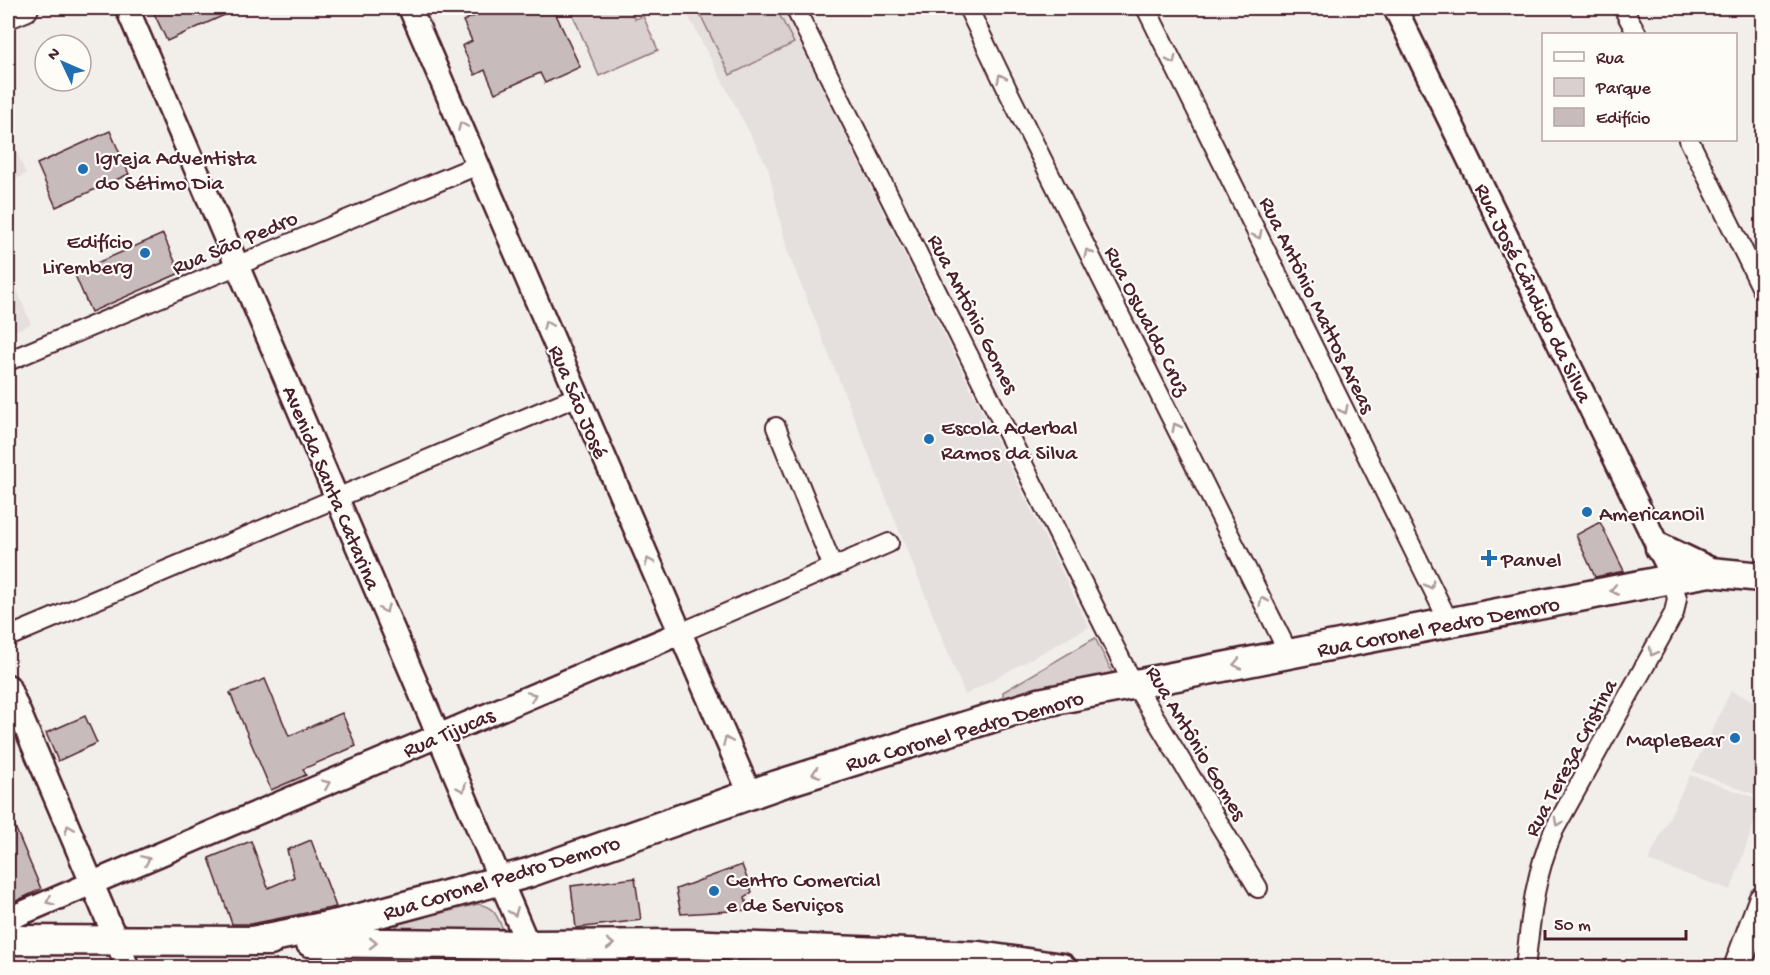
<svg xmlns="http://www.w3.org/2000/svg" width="1770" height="975" viewBox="0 0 1770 975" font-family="'Gochi Hand',sans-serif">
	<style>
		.built { fill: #e5dfdd }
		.green { fill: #d9d0cf; stroke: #92787d; stroke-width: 1.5 }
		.building { fill: #c8bbbb; stroke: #4a1f2b; stroke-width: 1.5 }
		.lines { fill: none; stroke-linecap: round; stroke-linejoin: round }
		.minor-casing { stroke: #4a1f2b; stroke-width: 22 }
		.tertiary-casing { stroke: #4a1f2b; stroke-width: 27 }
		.secondary-casing { stroke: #4a1f2b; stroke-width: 30 }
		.primary-casing { stroke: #4a1f2b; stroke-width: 33 }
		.minor { stroke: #fdfcf7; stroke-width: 18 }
		.tertiary { stroke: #fdfcf7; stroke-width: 22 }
		.secondary { stroke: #fdfcf7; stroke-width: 26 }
		.primary { stroke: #fdfcf7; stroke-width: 28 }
		.oneway { stroke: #ac999b }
		.poi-dot { fill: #1f6fb2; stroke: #fdfcf7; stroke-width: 2 }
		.labels { text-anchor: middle; stroke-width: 4.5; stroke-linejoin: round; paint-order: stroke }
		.poi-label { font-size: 22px; fill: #4a1f2b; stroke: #fdfcf7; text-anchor: start }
		.street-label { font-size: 22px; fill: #4a1f2b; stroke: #fdfcf7 }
	</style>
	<rect width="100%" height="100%" fill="#f2efeb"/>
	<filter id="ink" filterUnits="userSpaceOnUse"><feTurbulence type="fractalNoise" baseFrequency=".0167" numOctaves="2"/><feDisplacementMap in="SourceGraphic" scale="12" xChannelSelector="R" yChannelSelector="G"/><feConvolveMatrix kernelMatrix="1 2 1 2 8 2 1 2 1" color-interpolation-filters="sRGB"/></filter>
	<g filter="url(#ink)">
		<!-- built -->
		<path class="built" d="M684,8H782L1089,627L965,695L787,250L768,168Z
			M8,131L26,174L8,183Z
			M8,269L31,324L8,334Z
			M1731,691L1762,704V797L1692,771Z
			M1690,775L1762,800L1731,890L1648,861Z"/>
		<!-- green -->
		<path class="green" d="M570,8H629L635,19L643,16L658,50L599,76Z
			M697,8H776L794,43L730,75Z
			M1095,638L1114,676L1007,703L1003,699V692Z
			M478,904C494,907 496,914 502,927L499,935L395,936V928L400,923Z"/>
		<!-- building -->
		<path class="building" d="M162,8H240L167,41L153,11Z
			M493,8H553L580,67L545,83L540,73L495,93L485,70L475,75L462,46L472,41L463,21Z
			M110,131L129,174L56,207L37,164Z
			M163,234L180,273L91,312L74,273Z
			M1600,522L1624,571L1595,577L1576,535Z
			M265,679L289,736L342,713L356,746L303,769L306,775L271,790L230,693Z
			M85,716L97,743L58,761L46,733Z
			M8,810L41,889L8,905Z
			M311,840L336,907L251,924H232L209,858L251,841L268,888L294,877L287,850Z
			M742,865L752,892L745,897L748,910L681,914L676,889Z
			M635,878L641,920L576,928L571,886Z"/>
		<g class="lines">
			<!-- minor casing -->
			<g class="minor-casing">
				<path id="minor" d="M795,8L1125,668L1258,888
					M968,8L1009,93L1289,654
					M1146,8L1449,622
					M1623,8L1637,34
					M1689,140L1762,289
					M8,361L478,165
					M776,427L833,567
					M680,633L889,543
					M8,637L578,396
					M1525,968C1531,918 1534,876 1554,830L1674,613L1677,598L1671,579"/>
			</g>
			<!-- tertiary casing -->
			<g class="tertiary-casing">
				<path id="tertiary" d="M127,8L538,968
					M410,8L750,794
					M1395,8L1666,563
					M8,686L128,968
					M8,919L680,633"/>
			</g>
			<!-- secondary casing -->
			<g class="secondary-casing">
				<path id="secondary" d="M8,15L25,8
					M1737,968L1762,900"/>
			</g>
			<!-- primary casing -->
			<g class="primary-casing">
				<path id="primary" d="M1660,548L1710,572
					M8,940L270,941
					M252,941L338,924L528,873L777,785L1039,703L1671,579L1710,572L1762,577
					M310,942L528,945L687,944L979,956L1062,968"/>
			</g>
			<!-- minor -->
			<use href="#minor" class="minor"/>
			<!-- tertiary -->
			<use href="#tertiary" class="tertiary"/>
			<!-- secondary -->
			<use href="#secondary" class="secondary"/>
			<!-- primary -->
			<use href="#primary" class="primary"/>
		</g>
		<!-- one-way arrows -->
		<defs><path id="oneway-chevron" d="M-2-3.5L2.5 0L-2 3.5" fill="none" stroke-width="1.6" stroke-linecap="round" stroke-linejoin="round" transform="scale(1.5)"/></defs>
		<g class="oneway">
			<use href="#oneway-chevron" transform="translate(1172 60) rotate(64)"/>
			<use href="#oneway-chevron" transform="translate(1001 78) rotate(-115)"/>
			<use href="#oneway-chevron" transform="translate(462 126) rotate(-113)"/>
			<use href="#oneway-chevron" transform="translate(1258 235) rotate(64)"/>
			<use href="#oneway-chevron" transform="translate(1088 253) rotate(-117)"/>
			<use href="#oneway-chevron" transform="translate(547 325) rotate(-113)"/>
			<use href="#oneway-chevron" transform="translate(1344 410) rotate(64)"/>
			<use href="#oneway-chevron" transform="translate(1176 427) rotate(-117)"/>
			<use href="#oneway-chevron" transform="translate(649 562) rotate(-113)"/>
			<use href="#oneway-chevron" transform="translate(1430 585) rotate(64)"/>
			<use href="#oneway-chevron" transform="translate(1614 590) rotate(169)"/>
			<use href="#oneway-chevron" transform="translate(1263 601) rotate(-117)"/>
			<use href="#oneway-chevron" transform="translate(385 609) rotate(67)"/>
			<use href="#oneway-chevron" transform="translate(1653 652) rotate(119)"/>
			<use href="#oneway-chevron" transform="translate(1237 664) rotate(169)"/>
			<use href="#oneway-chevron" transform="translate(532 696) rotate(-23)"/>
			<use href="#oneway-chevron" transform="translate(727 741) rotate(-113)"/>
			<use href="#oneway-chevron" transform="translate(816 773) rotate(162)"/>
			<use href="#oneway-chevron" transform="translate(326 784) rotate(-23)"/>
			<use href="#oneway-chevron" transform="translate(462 788) rotate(67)"/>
			<use href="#oneway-chevron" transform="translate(1558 822) rotate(119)"/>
			<use href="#oneway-chevron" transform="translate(69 829) rotate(-113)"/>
			<use href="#oneway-chevron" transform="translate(146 860) rotate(-23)"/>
			<use href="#oneway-chevron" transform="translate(50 901) rotate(157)"/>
			<use href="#oneway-chevron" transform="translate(514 912) rotate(68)"/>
			<use href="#oneway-chevron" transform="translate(373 943) rotate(1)"/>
			<use href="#oneway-chevron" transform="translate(610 944)"/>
		</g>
	</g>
	<!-- markers -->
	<g class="poi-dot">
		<circle cx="83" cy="169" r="6"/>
		<circle cx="145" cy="253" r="6"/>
		<circle cx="929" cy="439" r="6"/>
		<circle cx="1587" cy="512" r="6"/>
		<path d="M1486 549h6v6h6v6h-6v6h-6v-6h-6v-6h6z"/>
		<circle cx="1735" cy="738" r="6"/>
		<circle cx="714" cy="891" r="6"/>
	</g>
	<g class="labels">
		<!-- poi labels -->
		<g class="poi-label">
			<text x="95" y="164">Igreja Adventista<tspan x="95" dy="25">do Sétimo Dia</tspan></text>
			<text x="133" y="248" text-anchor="end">Edifício<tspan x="133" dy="25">Liremberg</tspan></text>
			<text x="941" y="434">Escola Aderbal<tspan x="941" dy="25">Ramos da Silva</tspan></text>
			<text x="1599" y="520">AmericanOil</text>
			<text x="1501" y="566">Panvel</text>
			<text x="1723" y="746" text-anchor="end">MapleBear</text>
			<text x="726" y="886">Centro Comercial<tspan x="726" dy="25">e de Serviços</tspan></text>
		</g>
		<!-- street labels -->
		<g class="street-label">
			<text transform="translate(234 241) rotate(-23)" y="8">Rua São Pedro</text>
			<text transform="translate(1535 292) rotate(64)" y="8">Rua José Cândido da Silva</text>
			<text transform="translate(1319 304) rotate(64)" y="8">Rua Antônio Mattos Areas</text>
			<text transform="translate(975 313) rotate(63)" y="8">Rua Antônio Gomes</text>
			<text transform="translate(1149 320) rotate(63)" y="8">Rua Oswaldo Cruz</text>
			<text transform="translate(580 401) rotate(67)" y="8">Rua São José</text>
			<text transform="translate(333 487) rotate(67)" y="8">Avenida Santa Catarina</text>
			<text transform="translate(1438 625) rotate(-11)" y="8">Rua Coronel Pedro Demoro</text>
			<text transform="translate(964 729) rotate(-16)" y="8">Rua Coronel Pedro Demoro</text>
			<text transform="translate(448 731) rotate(-23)" y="8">Rua Tijucas</text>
			<text transform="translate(1198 742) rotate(59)" y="8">Rua Antônio Gomes</text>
			<text transform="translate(1569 757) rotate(-62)" y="8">Rua Tereza Cristina</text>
			<text transform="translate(501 876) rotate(-17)" y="8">Rua Coronel Pedro Demoro</text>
		</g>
	</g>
	<!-- margin -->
	<rect width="1770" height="975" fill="none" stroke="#fdfcf7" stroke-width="30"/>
	<rect x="15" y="15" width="1740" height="945" fill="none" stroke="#4a1f2b" stroke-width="2" filter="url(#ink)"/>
	<!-- legend -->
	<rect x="1542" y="33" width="195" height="108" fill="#fdfcf7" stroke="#b5a4a5" stroke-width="1.5"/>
	<rect x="1554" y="52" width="30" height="9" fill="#fdfcf7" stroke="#b5a4a5" stroke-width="1.5"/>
	<text x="1596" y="63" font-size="18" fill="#4a1f2b">Rua</text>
	<rect x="1554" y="78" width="30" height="18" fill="#d9d0cf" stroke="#b5a4a5" stroke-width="1.5"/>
	<text x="1596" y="93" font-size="18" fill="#4a1f2b">Parque</text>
	<rect x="1554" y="108" width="30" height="18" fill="#c8bbbb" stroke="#b5a4a5" stroke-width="1.5"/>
	<text x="1596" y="123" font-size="18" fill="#4a1f2b">Edifício</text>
	<!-- north arrow -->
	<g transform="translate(63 63) rotate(314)"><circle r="28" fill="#fdfcf7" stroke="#b5a4a5" stroke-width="1.5"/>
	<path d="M0-4.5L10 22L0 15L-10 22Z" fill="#1f6fb2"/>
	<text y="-9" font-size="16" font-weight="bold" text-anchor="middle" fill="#4a1f2b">N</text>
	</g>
	<!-- scale -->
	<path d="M1545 930v9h141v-9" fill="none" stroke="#4a1f2b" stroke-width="3"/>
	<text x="1554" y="930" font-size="18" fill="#4a1f2b" stroke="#fdfcf7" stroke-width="4.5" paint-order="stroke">50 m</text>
</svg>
